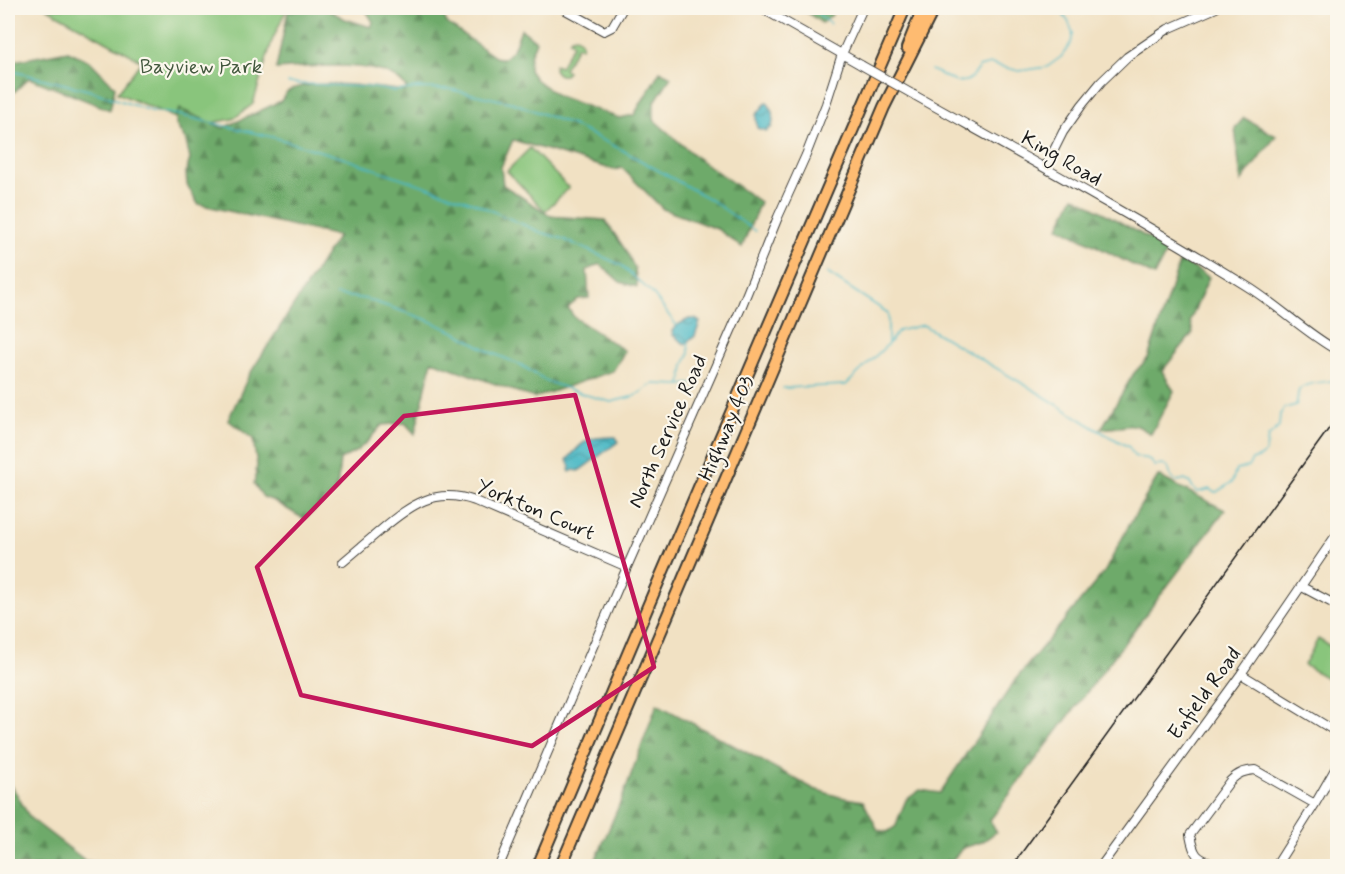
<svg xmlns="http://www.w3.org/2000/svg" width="1345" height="874" viewBox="0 0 1345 874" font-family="Mynerve,sans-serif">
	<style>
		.green { fill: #89c57b; stroke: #52704c; stroke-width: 1.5 }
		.forest { fill: url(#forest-firs); stroke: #456344; stroke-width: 1.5 }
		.water { fill: url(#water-waves); stroke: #336a70; stroke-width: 1.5 }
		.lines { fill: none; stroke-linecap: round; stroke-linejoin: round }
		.stream { stroke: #4ab8c5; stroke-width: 1.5 }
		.minor-casing { stroke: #3c3a35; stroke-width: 10 }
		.highway-casing { stroke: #3c3a35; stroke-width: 14 }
		.minor { stroke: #fff; stroke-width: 8 }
		.highway { stroke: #febb71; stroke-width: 10 }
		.rail { stroke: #1c1c1c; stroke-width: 1.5 }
		.minor-bridge-casing { stroke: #3c3a35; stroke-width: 10; stroke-linecap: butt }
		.minor-bridge { stroke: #fff; stroke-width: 8 }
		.marked { fill: none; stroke: #c2185b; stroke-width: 4.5; stroke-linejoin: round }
		.labels { text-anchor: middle; stroke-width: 4.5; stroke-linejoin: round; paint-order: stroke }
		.park-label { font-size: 21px; fill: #42573d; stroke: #fbf7ec }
		.street-label { font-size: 21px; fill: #1c1c1c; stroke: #fbf7ec }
	</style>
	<defs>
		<pattern id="forest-firs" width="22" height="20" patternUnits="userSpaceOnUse" patternTransform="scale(1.5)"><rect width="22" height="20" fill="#6eaa6b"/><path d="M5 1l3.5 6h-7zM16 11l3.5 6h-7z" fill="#5a8a57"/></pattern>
		<pattern id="water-waves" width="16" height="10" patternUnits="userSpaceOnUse" patternTransform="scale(1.5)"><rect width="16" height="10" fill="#4ab8c5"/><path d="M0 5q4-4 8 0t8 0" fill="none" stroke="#3d959f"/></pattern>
	</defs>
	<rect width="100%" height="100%" fill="#fbf7ec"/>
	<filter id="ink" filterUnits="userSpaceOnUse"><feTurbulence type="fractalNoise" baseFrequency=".0167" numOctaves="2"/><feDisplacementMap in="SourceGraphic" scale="12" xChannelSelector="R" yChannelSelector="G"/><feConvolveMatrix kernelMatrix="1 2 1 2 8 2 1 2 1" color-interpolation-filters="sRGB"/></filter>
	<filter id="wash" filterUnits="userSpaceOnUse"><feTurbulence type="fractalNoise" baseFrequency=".008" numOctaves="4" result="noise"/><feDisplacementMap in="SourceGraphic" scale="24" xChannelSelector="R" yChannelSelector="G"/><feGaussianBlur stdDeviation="1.35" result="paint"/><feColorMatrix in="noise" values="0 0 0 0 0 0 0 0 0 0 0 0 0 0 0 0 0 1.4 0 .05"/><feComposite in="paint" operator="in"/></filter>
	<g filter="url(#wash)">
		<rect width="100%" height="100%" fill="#f1e1c3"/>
		<!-- green -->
		<path class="green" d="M46,8H287L272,41L253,104L233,119L194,126L117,93L142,61Z
			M576,37L580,40L582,44L581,48L577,46L564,69L568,72L565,75C559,76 557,74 554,69L555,65L560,67L573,44L569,41L571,38Z
			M530,148L569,188L545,211L507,171Z
			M1318,639L1337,650V684L1304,665Z"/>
		<!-- forest -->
		<path class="forest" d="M362,8H440L447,23L495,57L503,59L513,50L521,29L536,41L530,56L529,70L535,79L558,96L619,118L634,115L660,71L671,77L654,103V120L696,157L760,202L742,247L717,229L663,209L622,168L614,170L513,140L501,167L503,185L551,216L605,220L626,251L635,269L637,287L620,282L600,264L587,270L589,298L578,299L568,308L574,317L625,351L613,371L534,398L432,361L415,434L405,423L382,425L368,441L357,451L340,460L337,490L304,519L274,501L263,497L254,484L257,465L253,439L228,420L249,375L338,236L198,204L187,185L186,172L190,159L186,141L176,125V115L180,109L223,128L281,101C282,99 285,95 286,93C305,76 381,88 406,91L407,89C388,57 308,67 276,69L288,11L305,9H327L345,19L371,27L373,22L367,12Z
			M800,8H830L832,15L822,23Z
			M68,51L91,62L115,87L110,110L29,78L8,98V60L14,61Z
			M1244,118L1276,136L1241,182L1235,128Z
			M1074,196L1168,249L1154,276L1059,227Z
			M1180,260L1209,277L1190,321L1193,333L1162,371L1174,391L1151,434L1136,425L1101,429L1134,373L1148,358Z
			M1158,476L1225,510L990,820L996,832L982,842L963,848L947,866H593L623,796L657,704L814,789L840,797L863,801L878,830L887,832L896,826L898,819L906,800L920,790L940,793L1016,679L1105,571L1129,525Z
			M8,777L10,785L16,793L30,818L86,861L119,866H8Z"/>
		<!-- water -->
		<path class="water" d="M767,102C773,110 774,118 772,127L766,131L757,128L756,115Z
			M689,319H695L700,322L695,336L685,344L673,335L672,331L679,324Z
			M616,437L618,442L580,470L578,471L574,470L570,472L569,470L570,467L567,460C587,437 586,438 616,437Z"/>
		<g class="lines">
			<!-- stream -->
			<path class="stream" d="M811,8L830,24
				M8,70L88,90L151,111L175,114L276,138L343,158L474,203L540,232L563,239L621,265L652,293L677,326
				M931,70L956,82L966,81L971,78L979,67L991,64L1019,71L1047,67L1061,57L1071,43L1073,33L1068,21L1064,16V8
				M288,83L370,87L394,91L419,88L449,89L514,103L572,125L622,150L711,200L755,231
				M827,273L888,313V342
				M336,295L366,299L425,319L459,334L490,352L521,365L546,381L583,394L611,402L635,396L653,384L681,385L695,383
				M681,385L684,365L689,354L688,342
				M783,388L846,385L889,343L898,331L923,325L1037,392L1096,429L1129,447L1134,456C1146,461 1145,453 1155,466L1163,465L1168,467L1171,477L1175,481L1184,480L1189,482L1194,489L1198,492L1210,489L1213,492H1217L1232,482L1236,470L1248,467L1252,460L1261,457L1264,454L1266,450L1268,437L1279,427L1280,414L1285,408L1296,405C1298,400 1297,395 1299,390C1304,382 1329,382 1338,380"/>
		</g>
	</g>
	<g filter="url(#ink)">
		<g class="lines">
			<!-- minor casing -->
			<g class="minor-casing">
				<path id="minor" d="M562,8L604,31L612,27L623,8
					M761,8L861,65
					M914,95C1025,157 1137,218 1245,285C1278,305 1304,332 1338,351
					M1045,168L1063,132L1082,105L1101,82L1127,57L1168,29L1216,8
					M343,562C356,551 369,540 382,529C412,504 435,487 475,501L627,567
					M1302,587L1338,606
					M1241,674L1338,733
					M499,866L627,567L741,308L778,217L806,155L826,104L842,54L863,8
					M1101,866L1241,674L1334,538
					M1216,866C1197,857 1194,857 1190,835L1230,781C1238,773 1244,771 1255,770L1315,804
					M1276,866L1315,804L1338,764"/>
			</g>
			<!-- highway casing -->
			<g class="highway-casing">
				<path id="highway" d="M907,48L923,8
					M538,866L654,592L905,8
					M561,866L884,107L934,8"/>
			</g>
			<!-- minor -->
			<use href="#minor" class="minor"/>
			<!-- highway -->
			<use href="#highway" class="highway"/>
			<!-- rail -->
			<path class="rail" d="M1012,866L1338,416"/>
			<!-- minor-bridge casing -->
			<g class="minor-bridge-casing">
				<path id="minor-bridge" d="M861,65L914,95"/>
			</g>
			<!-- minor-bridge -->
			<use href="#minor-bridge" class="minor-bridge"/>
		</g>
	</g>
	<!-- marked area -->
	<path class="marked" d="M575,395L654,667L532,746L301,695L257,567L404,416Z"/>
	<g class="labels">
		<!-- park labels -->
		<g class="park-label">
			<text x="201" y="73">Bayview Park</text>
		</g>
		<!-- street labels -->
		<g class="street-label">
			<text transform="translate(1062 158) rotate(30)" y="7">King Road</text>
			<text transform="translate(726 428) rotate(-67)" y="7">Highway 403</text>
			<text transform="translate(667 431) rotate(-66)" y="7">North Service Road</text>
			<text transform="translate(536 509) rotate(23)" y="7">Yorkton Court</text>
			<text transform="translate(1204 693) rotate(-54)" y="7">Enfield Road</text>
		</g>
	</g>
	<!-- margin -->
	<rect width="1345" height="874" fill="none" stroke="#fbf7ec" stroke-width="30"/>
</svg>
